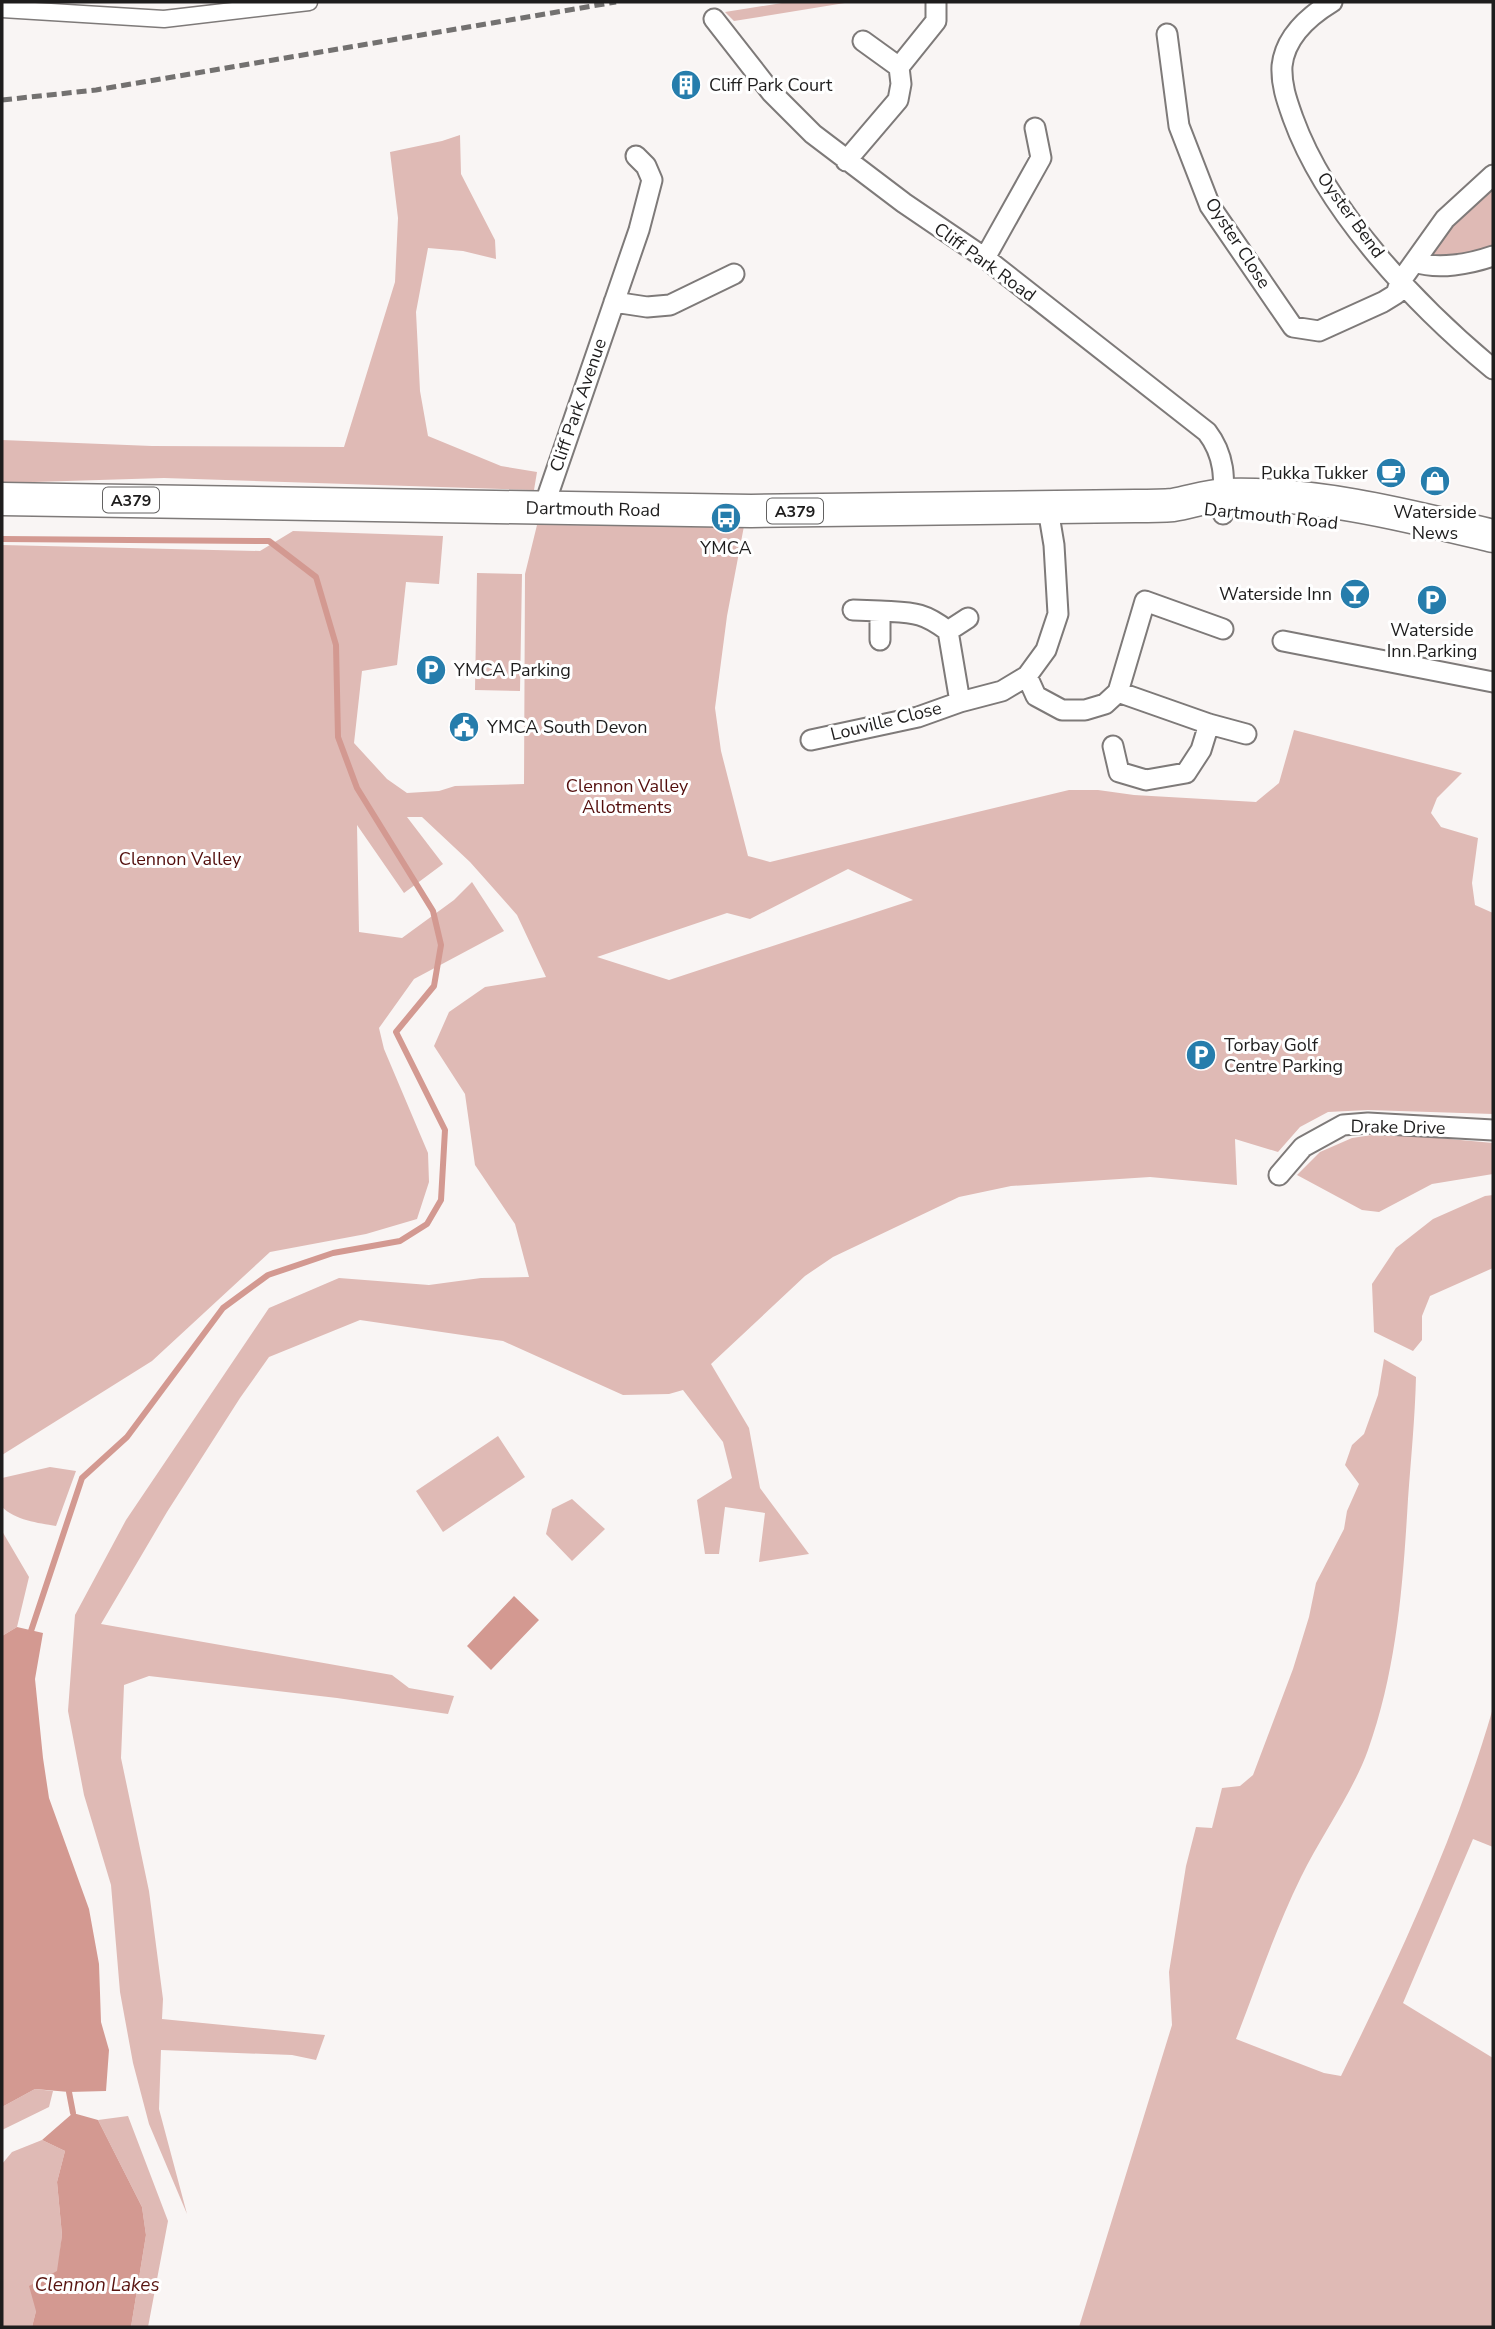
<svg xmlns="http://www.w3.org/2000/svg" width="1495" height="2329" viewBox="0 0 1495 2329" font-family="'Nunito Sans',sans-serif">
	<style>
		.green { fill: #dfbab5; fill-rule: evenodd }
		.water { fill: #d39991 }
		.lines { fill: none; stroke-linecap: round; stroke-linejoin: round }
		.stream { stroke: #d39991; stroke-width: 6 }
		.pedestrian-casing { stroke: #7e7a79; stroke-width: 19 }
		.minor-casing { stroke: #7e7a79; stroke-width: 23 }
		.primary-casing { stroke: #7e7a79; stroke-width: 35 }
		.pedestrian { stroke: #fff; stroke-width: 16 }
		.minor { stroke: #fff; stroke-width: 19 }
		.primary { stroke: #fff; stroke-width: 32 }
		.rail { stroke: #737170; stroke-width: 5; stroke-dasharray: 10 5; stroke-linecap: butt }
		.labels { text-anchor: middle; stroke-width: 6; stroke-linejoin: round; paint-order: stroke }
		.shield { fill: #fff; stroke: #626161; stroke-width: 2 }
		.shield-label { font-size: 16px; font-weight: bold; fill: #1e1d1d }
		.poi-label { font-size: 18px; fill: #1e1d1d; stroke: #fff; text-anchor: start }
		.street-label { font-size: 18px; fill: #1e1d1d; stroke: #fff }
		.park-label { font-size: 18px; fill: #530e0c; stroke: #fff }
		.water-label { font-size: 19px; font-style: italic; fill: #581410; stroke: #fff }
	</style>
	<rect width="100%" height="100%" fill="#f9f5f4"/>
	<!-- green -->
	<path class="green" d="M788,2H851L734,21L725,12Z
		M460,135L461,174L495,240L496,259L463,251L428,248L416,312L420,391L428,436L501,466L537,472L534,490L164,478L2,483V440L152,446L344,447L395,282L398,218L390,152L442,141Z
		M1493,188V248L1471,255L1432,257L1431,252L1457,218Z
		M537,525L744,526L727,616L715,708L721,751L748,856L770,862L1069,790H1098L1134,795L1256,802L1279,783L1294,730L1462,773L1437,798L1431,813L1441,827L1478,838L1472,883L1475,905L1493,913V1114L1368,1110L1328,1112L1300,1127L1278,1152L1235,1139L1237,1185L1150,1177L1011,1186L959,1197L833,1257L805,1276L711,1364L749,1428L760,1488L809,1554L759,1562L765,1513L725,1507L719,1554H705L697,1500L732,1478L723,1442L683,1390L669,1394L623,1395L503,1341L360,1320L269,1357L240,1398L167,1512L101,1624L392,1675L409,1688L454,1696L448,1714L337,1698L149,1676L124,1685L121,1758L149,1891L163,1999L162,2019L325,2035L316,2060L292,2055L161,2050L159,2109L187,2214L149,2124L133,2063L120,1992L111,1885L84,1795L68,1711L75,1615L126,1520L269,1308L339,1278L429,1285L481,1278L529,1277L515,1224L475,1165L465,1094L434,1046L449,1012L485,987L546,977L517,915L470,862L422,817H407L443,864L404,893L357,825L359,932L402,938L454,900L472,882L504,931L414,979L379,1028L384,1049L428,1153L429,1182L417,1219L366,1234L270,1252L152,1361L2,1455V545L260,551L293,531L443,536L439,584L406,582L397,665L362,671L354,743L387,779L407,793L439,791L455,786L524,784L525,574ZM848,869L913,900L669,980L597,957L727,913L750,919Z
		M477,573L522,574L520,691L475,690Z
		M1385,1133L1493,1143V1174L1432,1184L1379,1212L1362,1210L1297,1175L1320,1152L1352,1138Z
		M1493,1195V1268L1430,1296L1422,1316V1340L1413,1351L1374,1332L1372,1284L1396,1248L1433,1219L1485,1196Z
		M1384,1359L1416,1377C1415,1418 1411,1458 1408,1499C1403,1584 1397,1669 1368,1750C1353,1792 1321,1836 1301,1877C1275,1930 1257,1985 1236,2039L1324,2073L1341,2076C1400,1956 1456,1836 1493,1708V1847L1473,1839L1403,2003L1493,2058V2327H1079L1172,2025L1169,1972L1186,1866L1196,1827L1212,1828L1222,1788L1240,1786L1253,1775L1293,1669L1309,1617L1316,1583L1344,1529L1347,1511L1359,1484L1345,1465L1352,1445L1364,1434L1378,1395Z
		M498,1436L525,1477L443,1532L416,1491Z
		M50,1467L76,1471L56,1526C38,1523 15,1520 2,1507V1478Z
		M572,1499L605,1529L572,1561L546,1534L552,1509Z
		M2,1531L29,1577L17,1627L2,1636Z
		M35,2089L53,2091L49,2107L2,2130V2107Z
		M128,2116L168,2221L148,2327H131L146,2235L142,2207L98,2120Z
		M42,2140L65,2151L57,2182L62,2235L58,2271L36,2311L32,2327H2V2164L12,2152Z"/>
	<!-- water -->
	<path class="water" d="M514,1596L539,1620L491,1670L467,1646Z
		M17,1627L43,1633L35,1679L43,1758L49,1798L89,1909L99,1964L101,2022L109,2050L106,2091L69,2092L35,2089L2,2107V1636Z
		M73,2113L98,2120L142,2207L146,2235L131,2327H32L36,2311L29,2286L57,2271L62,2235L57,2182L65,2151L42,2140Z"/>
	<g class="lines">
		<!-- stream -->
		<path class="stream" d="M2,539L269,541L316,577L336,645L338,737L357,788L433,911L441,945L434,986L396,1032L445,1130L441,1200L427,1224L400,1241L333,1253L268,1275L223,1308L127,1437L82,1478L31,1631
			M69,2092L73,2113"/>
		<!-- pedestrian casing -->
		<g class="pedestrian-casing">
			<path id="pedestrian" d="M2,9L164,19L309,2"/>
		</g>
		<!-- minor casing -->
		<g class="minor-casing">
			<path id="minor" d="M1332,2C1309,16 1285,37 1282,66C1281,85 1287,101 1293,118C1327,212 1417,306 1493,369
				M714,19L771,92L813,134L904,203L985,258L1207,432C1227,458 1224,483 1223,514
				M1167,34L1179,126L1210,206L1293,327L1319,331L1383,302L1396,294L1400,282L1445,219L1493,175
				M863,41L899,67
				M846,161L898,100L901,84L899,67L936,21V2
				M985,258L1041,158L1035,128
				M1415,262C1438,270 1470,264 1493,256
				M614,302L647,307L670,305L734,274
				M543,509L639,230L652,180L646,166L636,156
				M853,610L880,611
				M880,640V611C912,613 922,611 948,631
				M1283,641L1493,682
				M1027,676L1036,696L1062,710H1085L1105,704L1118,692L1209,724L1246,734
				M1118,692L1145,601L1223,629
				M960,702L948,631L968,618
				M811,740L918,717L960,702L1002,691L1027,676L1046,650L1058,614L1054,545L1048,509
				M1113,746L1119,772L1146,780L1186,773L1201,750L1209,724
				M1279,1175L1303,1147L1343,1125L1368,1123L1493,1130"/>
		</g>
		<!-- primary casing -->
		<g class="primary-casing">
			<path id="primary" d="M2,499L751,511L1135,506C1148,506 1161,506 1173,505C1190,502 1208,496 1225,495C1316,492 1406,515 1493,536"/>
		</g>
		<!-- pedestrian -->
		<use href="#pedestrian" class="pedestrian"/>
		<!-- minor -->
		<use href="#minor" class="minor"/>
		<!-- primary -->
		<use href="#primary" class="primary"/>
		<!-- rail -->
		<path class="rail" d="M2,100L96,90L616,2"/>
	</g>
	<!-- icons -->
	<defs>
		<g id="building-disc" transform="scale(1.575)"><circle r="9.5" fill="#267dac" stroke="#fff"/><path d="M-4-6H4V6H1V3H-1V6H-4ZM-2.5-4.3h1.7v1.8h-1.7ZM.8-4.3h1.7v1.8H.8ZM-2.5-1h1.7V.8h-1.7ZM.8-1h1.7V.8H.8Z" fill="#fff"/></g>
		<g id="cafe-disc" transform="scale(1.575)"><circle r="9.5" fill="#267dac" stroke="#fff"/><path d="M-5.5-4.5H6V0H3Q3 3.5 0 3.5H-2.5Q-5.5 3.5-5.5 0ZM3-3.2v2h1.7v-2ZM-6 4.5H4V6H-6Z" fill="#fff"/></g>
		<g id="shop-disc" transform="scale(1.575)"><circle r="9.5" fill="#267dac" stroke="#fff"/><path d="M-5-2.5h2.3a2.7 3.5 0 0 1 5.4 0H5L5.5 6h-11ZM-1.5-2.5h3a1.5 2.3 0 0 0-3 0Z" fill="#fff"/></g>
		<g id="bus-disc" transform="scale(1.575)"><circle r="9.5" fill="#267dac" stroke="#fff"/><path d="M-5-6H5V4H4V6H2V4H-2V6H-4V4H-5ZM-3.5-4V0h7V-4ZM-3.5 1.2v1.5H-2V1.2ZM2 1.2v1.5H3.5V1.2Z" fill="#fff"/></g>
		<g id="bar-disc" transform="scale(1.575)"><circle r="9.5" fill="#267dac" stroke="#fff"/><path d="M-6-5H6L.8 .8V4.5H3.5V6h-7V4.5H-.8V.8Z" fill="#fff"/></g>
		<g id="parking-disc" transform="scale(1.575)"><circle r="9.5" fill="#267dac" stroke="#fff"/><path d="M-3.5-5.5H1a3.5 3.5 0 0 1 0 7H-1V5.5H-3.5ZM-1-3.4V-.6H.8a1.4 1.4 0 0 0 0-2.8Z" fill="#fff"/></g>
		<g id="civic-disc" transform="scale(1.575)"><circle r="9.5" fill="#267dac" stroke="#fff"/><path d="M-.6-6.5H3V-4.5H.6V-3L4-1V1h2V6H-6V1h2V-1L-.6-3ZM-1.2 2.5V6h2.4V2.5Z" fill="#fff"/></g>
	</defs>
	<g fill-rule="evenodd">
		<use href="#building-disc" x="686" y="85"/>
		<use href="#cafe-disc" x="1391" y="473"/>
		<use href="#shop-disc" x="1435" y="481"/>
		<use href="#bus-disc" x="726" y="518"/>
		<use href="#bar-disc" x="1355" y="594"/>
		<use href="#parking-disc" x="1432" y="600"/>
		<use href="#parking-disc" x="431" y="670"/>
		<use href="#civic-disc" x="464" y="727"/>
		<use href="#parking-disc" x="1201" y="1055"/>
	</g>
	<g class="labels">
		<!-- shield labels -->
		<g class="shield">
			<rect x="103" y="487.5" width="56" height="25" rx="5"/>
			<rect x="767" y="498.5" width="56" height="25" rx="5"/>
		</g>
		<g class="shield-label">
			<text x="131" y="506">A379</text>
			<text x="795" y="517">A379</text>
		</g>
		<!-- poi labels -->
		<g class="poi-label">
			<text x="709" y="91">Cliff Park Court</text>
			<text x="1368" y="479" text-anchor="end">Pukka Tukker</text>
			<text x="1435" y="518" text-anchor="middle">Waterside<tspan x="1435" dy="21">News</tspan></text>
			<text x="726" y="554" text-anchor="middle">YMCA</text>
			<text x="1332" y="600" text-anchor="end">Waterside Inn</text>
			<text x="1432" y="636" text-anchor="middle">Waterside<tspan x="1432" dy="21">Inn Parking</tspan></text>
			<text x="454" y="676">YMCA Parking</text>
			<text x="487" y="733">YMCA South Devon</text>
			<text x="1224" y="1051">Torbay Golf<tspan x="1224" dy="21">Centre Parking</tspan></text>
		</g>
		<!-- street labels -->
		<g class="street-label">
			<text transform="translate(1351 215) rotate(54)" y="6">Oyster Bend</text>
			<text transform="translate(1238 243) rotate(57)" y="6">Oyster Close</text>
			<text transform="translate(985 262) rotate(36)" y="6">Cliff Park Road</text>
			<text transform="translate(578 405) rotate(-71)" y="6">Cliff Park Avenue</text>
			<text transform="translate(593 509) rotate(1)" y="6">Dartmouth Road</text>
			<text transform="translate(1271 516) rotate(6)" y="6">Dartmouth Road</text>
			<text transform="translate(886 721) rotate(-14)" y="6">Louville Close</text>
			<text transform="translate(1398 1127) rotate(1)" y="6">Drake Drive</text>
		</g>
		<!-- park labels -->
		<g class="park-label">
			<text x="627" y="792">Clennon Valley<tspan x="627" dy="21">Allotments</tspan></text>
			<text x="180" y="865">Clennon Valley</text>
		</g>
		<!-- water labels -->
		<g class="water-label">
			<text x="97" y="2291">Clennon Lakes</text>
		</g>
	</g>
	<!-- border -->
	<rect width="1495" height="2329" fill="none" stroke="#1e1d1d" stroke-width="7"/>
</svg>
